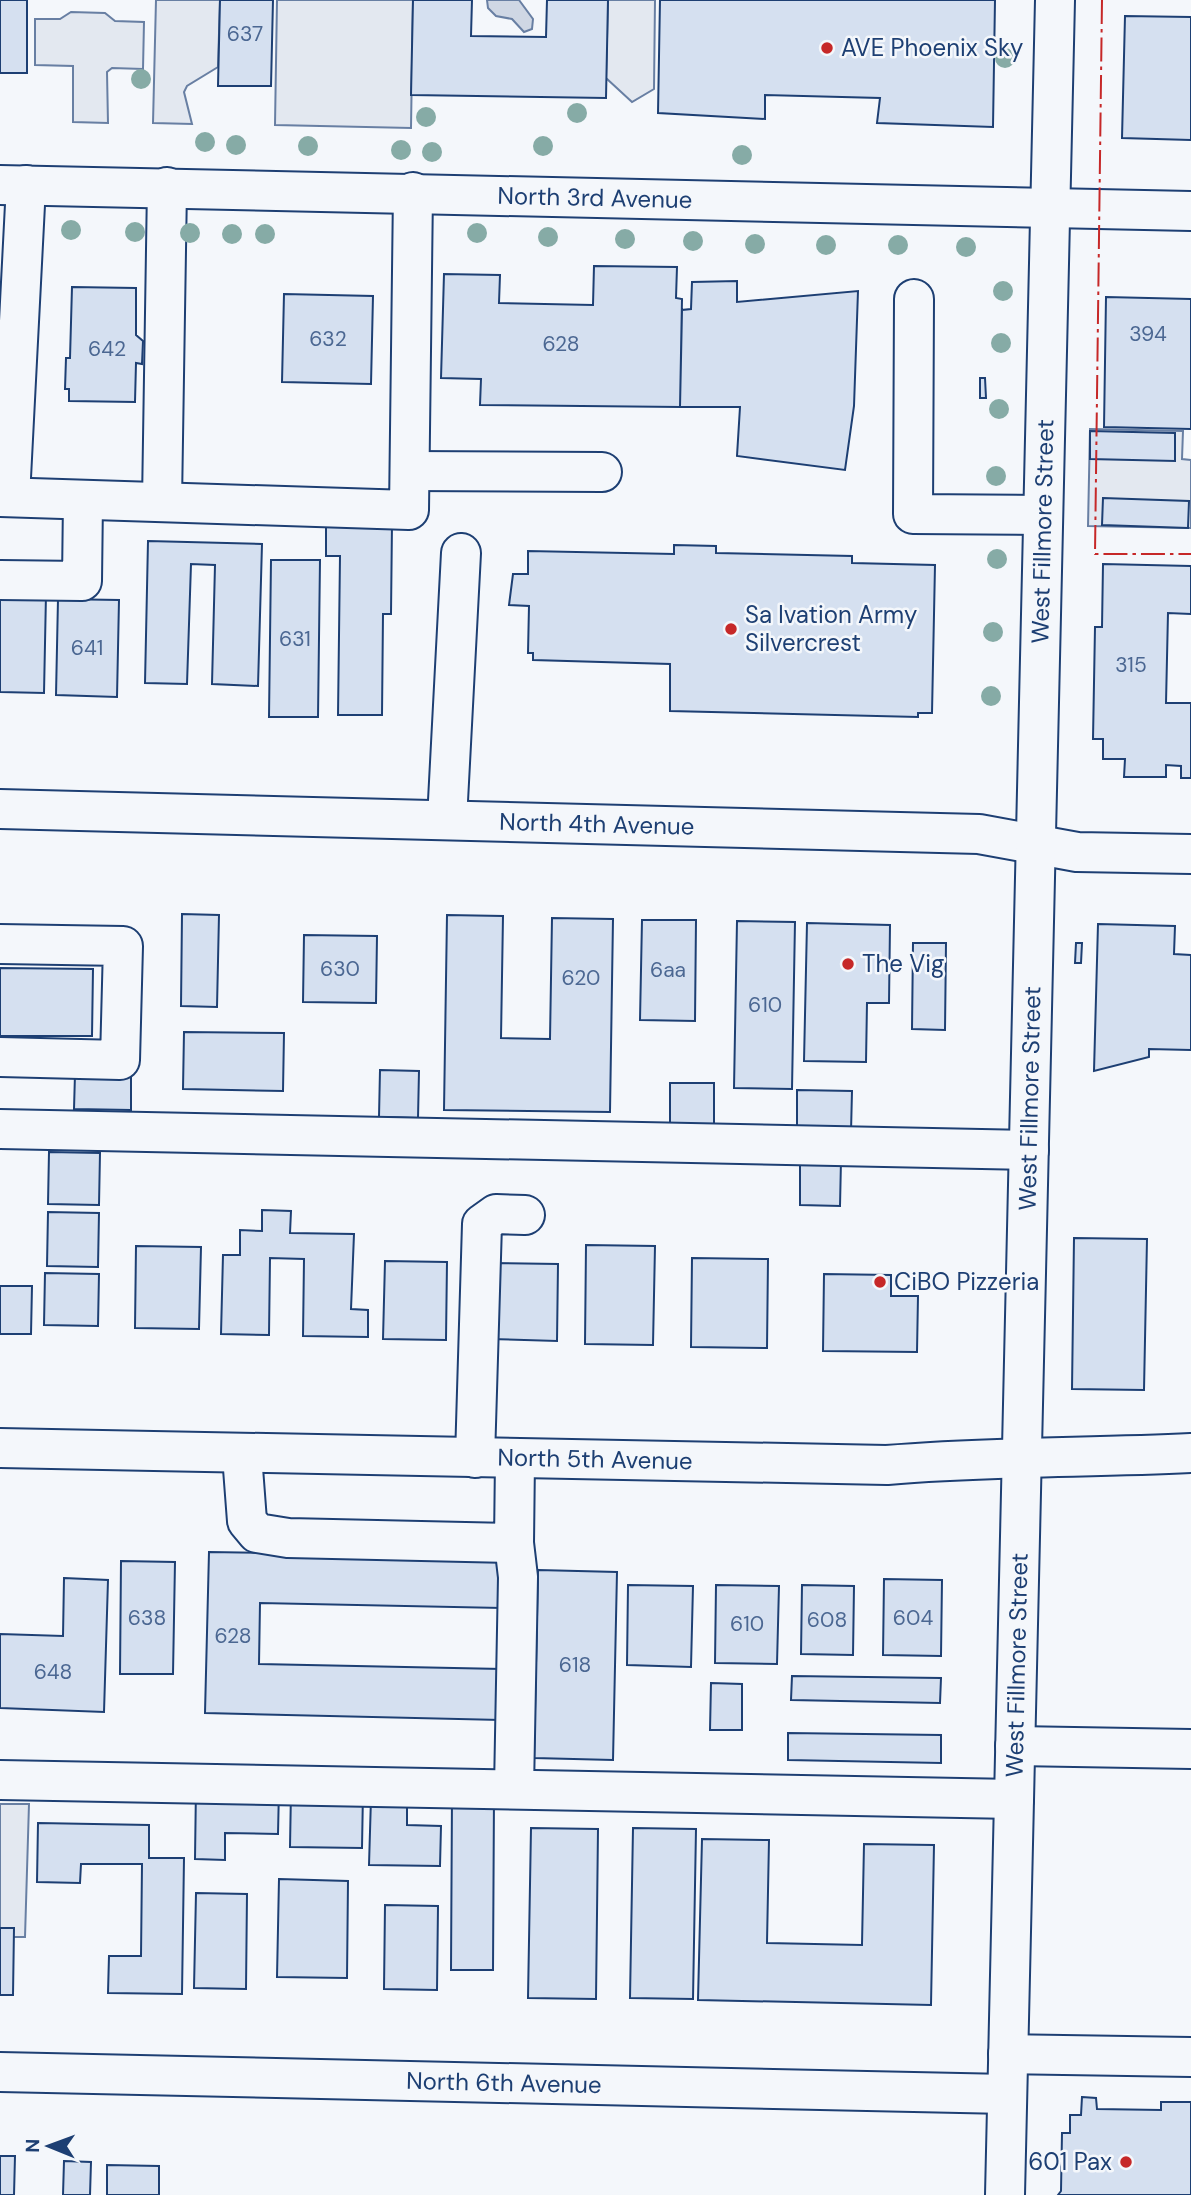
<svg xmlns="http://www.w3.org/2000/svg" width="1191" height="2195" viewBox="0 0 1191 2195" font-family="'DM Sans',sans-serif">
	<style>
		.parking { fill: #e3e8f0; stroke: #687fa3; stroke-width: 2 }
		.water { fill: #cfd7e4; stroke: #687fa3; stroke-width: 2 }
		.building { fill: #d5e0f0; stroke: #1d3f73; stroke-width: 2 }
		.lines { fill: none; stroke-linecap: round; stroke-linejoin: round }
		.minor-casing { stroke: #1d3f73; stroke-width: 42 }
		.minor { stroke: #f4f7fb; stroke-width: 38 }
		.power { stroke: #c62828; stroke-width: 2; stroke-dasharray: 24 5 3.5 5; stroke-linecap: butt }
		.tree { fill: #86aba6 }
		.poi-dot { fill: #c62828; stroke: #f4f7fb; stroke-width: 2.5 }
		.labels { text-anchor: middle; stroke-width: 5; stroke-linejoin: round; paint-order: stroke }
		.number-label { font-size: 21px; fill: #4b6792 }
		.poi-label { font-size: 24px; fill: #1d3f73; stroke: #f4f7fb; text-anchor: start }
		.street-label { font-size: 24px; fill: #1d3f73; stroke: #f4f7fb }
	</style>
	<rect width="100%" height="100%" fill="#f4f7fb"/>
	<!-- parking -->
	<path class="parking" d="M156,0H220L218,67L187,86L184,92L192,124L153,123Z
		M277,0H413L411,128L275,125Z
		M608,0H655L654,89L632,102L606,78Z
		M71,12L105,13L115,21L144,22L143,69L112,68L107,72L108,123L73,122V66L35,65V19H60Z
		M1090,429L1183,431L1182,459L1191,460V528L1088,526Z
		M0,1804H29L25,1937H0Z"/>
	<!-- water -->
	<path class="water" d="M487,0H519L533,19L532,29L524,32L512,19L496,16L488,8Z"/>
	<!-- building -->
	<path class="building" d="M0,0H27V73H0Z
		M220,0H273L271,86H218Z
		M413,0H472L471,36L546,37L547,0H608L606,98L411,95Z
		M660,0H995L993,127L877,123L880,98L765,95V119L658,113Z
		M1125,16L1191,17V140L1122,138Z
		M594,266L677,267L676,298L682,299L680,407L480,405L481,379L441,378L444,274L500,275L499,303L593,305Z
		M737,281V302L858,291L854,406L845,470L737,456L740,407H680L682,310L691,309L692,282Z
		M72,287L136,288V335L143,341L142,364L136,363L135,402L69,401V389H65L66,358H70Z
		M284,294L373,296L371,384L282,382Z
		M1106,297L1191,299V429L1104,427Z
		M980,378H985L986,398H980Z
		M1090,431L1175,433V461L1090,459Z
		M1103,498L1189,501L1188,528L1102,525Z
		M326,522L392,523L391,614H383L382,715H338L340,556H326Z
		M148,541L262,544L258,686L212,684L215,565L191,564L187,684L145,683Z
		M674,545L716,546V553L852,556V563L935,565L932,713H918V717L670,711V664L533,660V653H528L529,606L509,605L513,574H528V551L674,554Z
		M271,560H320L318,717H269Z
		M1103,564L1191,566V614L1168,613L1166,703H1191V778H1181V766L1166,765V777H1124L1125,759H1103V739H1093L1095,627H1102Z
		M0,593L46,594L44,693L0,692Z
		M58,599L119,600L117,697L56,695Z
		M182,914L219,915L217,1007L181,1006Z
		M447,915L503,916L501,1038L550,1039L552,918L613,919L610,1112L444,1110Z
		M642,920H696L695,1021L640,1020Z
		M737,921L795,922L792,1089L734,1088Z
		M807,923L890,925L889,1003H867L866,1062L804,1061Z
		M1098,924L1175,926L1174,954L1191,955V1050L1149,1049V1057L1094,1071Z
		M304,935L377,936L376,1003L303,1002Z
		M913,943H946L945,1030L912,1029Z
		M1076,943H1082L1081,963H1075Z
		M0,968L93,969L92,1036H0Z
		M184,1032L284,1033L283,1091L183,1089Z
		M380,1070L419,1071L418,1118L379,1117Z
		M75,1074L131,1075V1110L74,1109Z
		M670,1083H714V1126L670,1125Z
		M797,1090L852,1091L851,1132L797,1131Z
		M49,1152L100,1153L99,1205L48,1204Z
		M800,1160H841L840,1206L800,1205Z
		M262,1210L291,1211L290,1233L354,1234L351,1309L368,1310V1337L303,1336L304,1259L270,1258L269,1335L221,1334L223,1255H240V1230L262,1231Z
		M48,1212L99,1213L98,1267L47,1266Z
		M1074,1238L1147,1239L1144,1390L1072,1389Z
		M586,1245L655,1246L653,1345L585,1344Z
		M136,1246L201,1247L199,1329L135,1328Z
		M692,1258L768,1259L767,1348L691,1347Z
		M385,1261L447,1262L446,1340L383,1339Z
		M491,1263L558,1264L557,1341L490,1339Z
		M45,1273L99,1274L98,1326L44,1325Z
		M824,1274L891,1275V1296H918L917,1352L823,1351Z
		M0,1286H32L31,1334H0Z
		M209,1552L503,1557L502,1608L260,1603L259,1664L502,1669L501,1720L205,1713Z
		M121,1561L175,1562L173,1674H120Z
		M538,1570L617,1572L613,1760L534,1758Z
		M64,1578L108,1580L104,1712L0,1708V1634L63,1636Z
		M884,1579L942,1580L941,1656L883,1655Z
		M628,1585L693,1586L691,1667L627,1665Z
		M716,1585L779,1586L777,1664L715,1663Z
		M802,1585L854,1586L853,1655L801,1654Z
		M792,1676L941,1678L940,1703L791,1700Z
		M711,1683L742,1684V1730H710Z
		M788,1733L941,1735V1763L788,1760Z
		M196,1786L279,1788L278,1834L225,1833V1860L195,1859Z
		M291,1791L363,1792L362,1848L290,1847Z
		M452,1795H494L493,1970H451Z
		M371,1798H407V1825L441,1826L440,1866L369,1865Z
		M38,1823L149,1825V1858H184L182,1994L108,1993L109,1956H141L142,1864H81L80,1883L37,1882Z
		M531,1828L598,1829L596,1999L528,1998Z
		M633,1828L696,1829L693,1999L630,1998Z
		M702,1839L769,1840L767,1943L862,1945L864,1844L934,1845L931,2005L698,2000Z
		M279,1879L348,1881L347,1978L277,1977Z
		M196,1893L247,1894L246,1989L194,1988Z
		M385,1905L438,1906L437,1990L384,1989Z
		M0,1928H14L13,1995H0Z
		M1082,2097L1096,2098L1097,2109L1161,2110V2102H1191V2195H1058L1061,2191L1062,2133H1070V2115H1081Z
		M0,2156H15L14,2195H0Z
		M64,2161L91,2162L90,2195H63Z
		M107,2165L159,2166V2195H107Z"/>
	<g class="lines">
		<!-- minor casing -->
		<g class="minor-casing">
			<g id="minor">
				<path id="s1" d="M0,185L1191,211"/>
				<path d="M914,299L913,514L1043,515"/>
				<path d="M410,471L602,472"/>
				<path d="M0,497L409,510L413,192"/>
				<path d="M10,497L26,185"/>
				<path d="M162,502L167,187"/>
				<path d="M0,580L82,581L83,500"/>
				<path id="s2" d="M0,809L979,834L1077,852L1191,854"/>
				<path d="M447,820L461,553"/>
				<path d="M0,944L123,946L120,1060L0,1057"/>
				<path d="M0,1129L1029,1150"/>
				<path id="s3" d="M0,1448L887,1465C988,1456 1090,1458 1191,1453"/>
				<path d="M242,1455L247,1521L257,1533L288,1538L514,1543L515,1459"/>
				<path d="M475,1458L482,1224L496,1214L525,1215"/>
				<path d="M1015,1746L1191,1749"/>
				<path d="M0,1780L1014,1799"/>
				<path d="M514,1789L518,1577L514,1543"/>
				<path d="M1008,2054L1191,2057"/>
				<path id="s4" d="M0,2072L1007,2094"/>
				<path id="s5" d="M1005,2195L1055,0"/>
			</g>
		</g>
		<!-- minor -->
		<use href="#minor" class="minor"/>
		<!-- power -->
		<path class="power" d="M1102,0L1095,554H1191"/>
	</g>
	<!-- trees -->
	<g class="tree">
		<circle cx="1005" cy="58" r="10"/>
		<circle cx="141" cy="79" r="10"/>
		<circle cx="577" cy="113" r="10"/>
		<circle cx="426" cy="117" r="10"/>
		<circle cx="205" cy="142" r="10"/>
		<circle cx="236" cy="145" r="10"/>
		<circle cx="308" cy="146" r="10"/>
		<circle cx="543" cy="146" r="10"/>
		<circle cx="401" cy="150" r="10"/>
		<circle cx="432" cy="152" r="10"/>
		<circle cx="742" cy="155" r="10"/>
		<circle cx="71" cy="230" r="10"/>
		<circle cx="135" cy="232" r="10"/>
		<circle cx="190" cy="233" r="10"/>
		<circle cx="477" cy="233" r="10"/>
		<circle cx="232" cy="234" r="10"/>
		<circle cx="265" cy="234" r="10"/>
		<circle cx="548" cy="237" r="10"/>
		<circle cx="625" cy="239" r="10"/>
		<circle cx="693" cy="241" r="10"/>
		<circle cx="755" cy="244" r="10"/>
		<circle cx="826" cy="245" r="10"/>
		<circle cx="898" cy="245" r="10"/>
		<circle cx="966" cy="247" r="10"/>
		<circle cx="1003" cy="291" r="10"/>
		<circle cx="1001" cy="343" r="10"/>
		<circle cx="999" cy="409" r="10"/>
		<circle cx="996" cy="476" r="10"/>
		<circle cx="997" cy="559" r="10"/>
		<circle cx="993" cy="632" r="10"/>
		<circle cx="991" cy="696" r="10"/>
	</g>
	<!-- markers -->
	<g class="poi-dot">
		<circle cx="827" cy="48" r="7"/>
		<circle cx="731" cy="629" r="7"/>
		<circle cx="848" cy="964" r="7"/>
		<circle cx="880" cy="1282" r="7"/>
		<circle cx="1126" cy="2162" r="7"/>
	</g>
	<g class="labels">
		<!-- number labels -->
		<g class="number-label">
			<text x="245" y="41">637</text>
			<text x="1148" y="341">394</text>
			<text x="328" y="346">632</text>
			<text x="561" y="351">628</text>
			<text x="107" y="356">642</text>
			<text x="295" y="646">631</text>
			<text x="87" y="655">641</text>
			<text x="1131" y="672">315</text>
			<text x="340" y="976">630</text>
			<text x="668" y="977">6aa</text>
			<text x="581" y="985">620</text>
			<text x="765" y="1012">610</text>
			<text x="147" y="1625">638</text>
			<text x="913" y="1625">604</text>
			<text x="827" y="1627">608</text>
			<text x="747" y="1631">610</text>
			<text x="233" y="1643">628</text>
			<text x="575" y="1672">618</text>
			<text x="53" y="1679">648</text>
		</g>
		<!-- poi labels -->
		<g class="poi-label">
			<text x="841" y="56">AVE Phoenix Sky</text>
			<text x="745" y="623">Sa lvation Army<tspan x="745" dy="28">Silvercrest</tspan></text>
			<text x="862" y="972">The Vig</text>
			<text x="894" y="1290">CiBO Pizzeria</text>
			<text x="1112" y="2170" text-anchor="end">601 Pax</text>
		</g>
		<!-- street labels -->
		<g class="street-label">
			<text dy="8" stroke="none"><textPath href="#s1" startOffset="595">North 3rd Avenue</textPath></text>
			<text dy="8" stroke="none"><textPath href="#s5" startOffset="1664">West Fillmore Street</textPath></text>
			<text dy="8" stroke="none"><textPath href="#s2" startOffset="597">North 4th Avenue</textPath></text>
			<text dy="8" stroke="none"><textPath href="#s5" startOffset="1097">West Fillmore Street</textPath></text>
			<text dy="8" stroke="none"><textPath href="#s3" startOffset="595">North 5th Avenue</textPath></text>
			<text dy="8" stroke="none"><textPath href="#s5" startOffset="530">West Fillmore Street</textPath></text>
			<text dy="8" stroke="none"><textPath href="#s4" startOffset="504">North 6th Avenue</textPath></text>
		</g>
	</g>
	<!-- north arrow -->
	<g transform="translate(49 2146) rotate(271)" stroke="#f4f7fb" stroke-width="5" paint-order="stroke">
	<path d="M0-5L12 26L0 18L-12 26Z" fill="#1d3f73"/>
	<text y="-10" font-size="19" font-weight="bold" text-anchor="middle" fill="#1d3f73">N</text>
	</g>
</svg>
